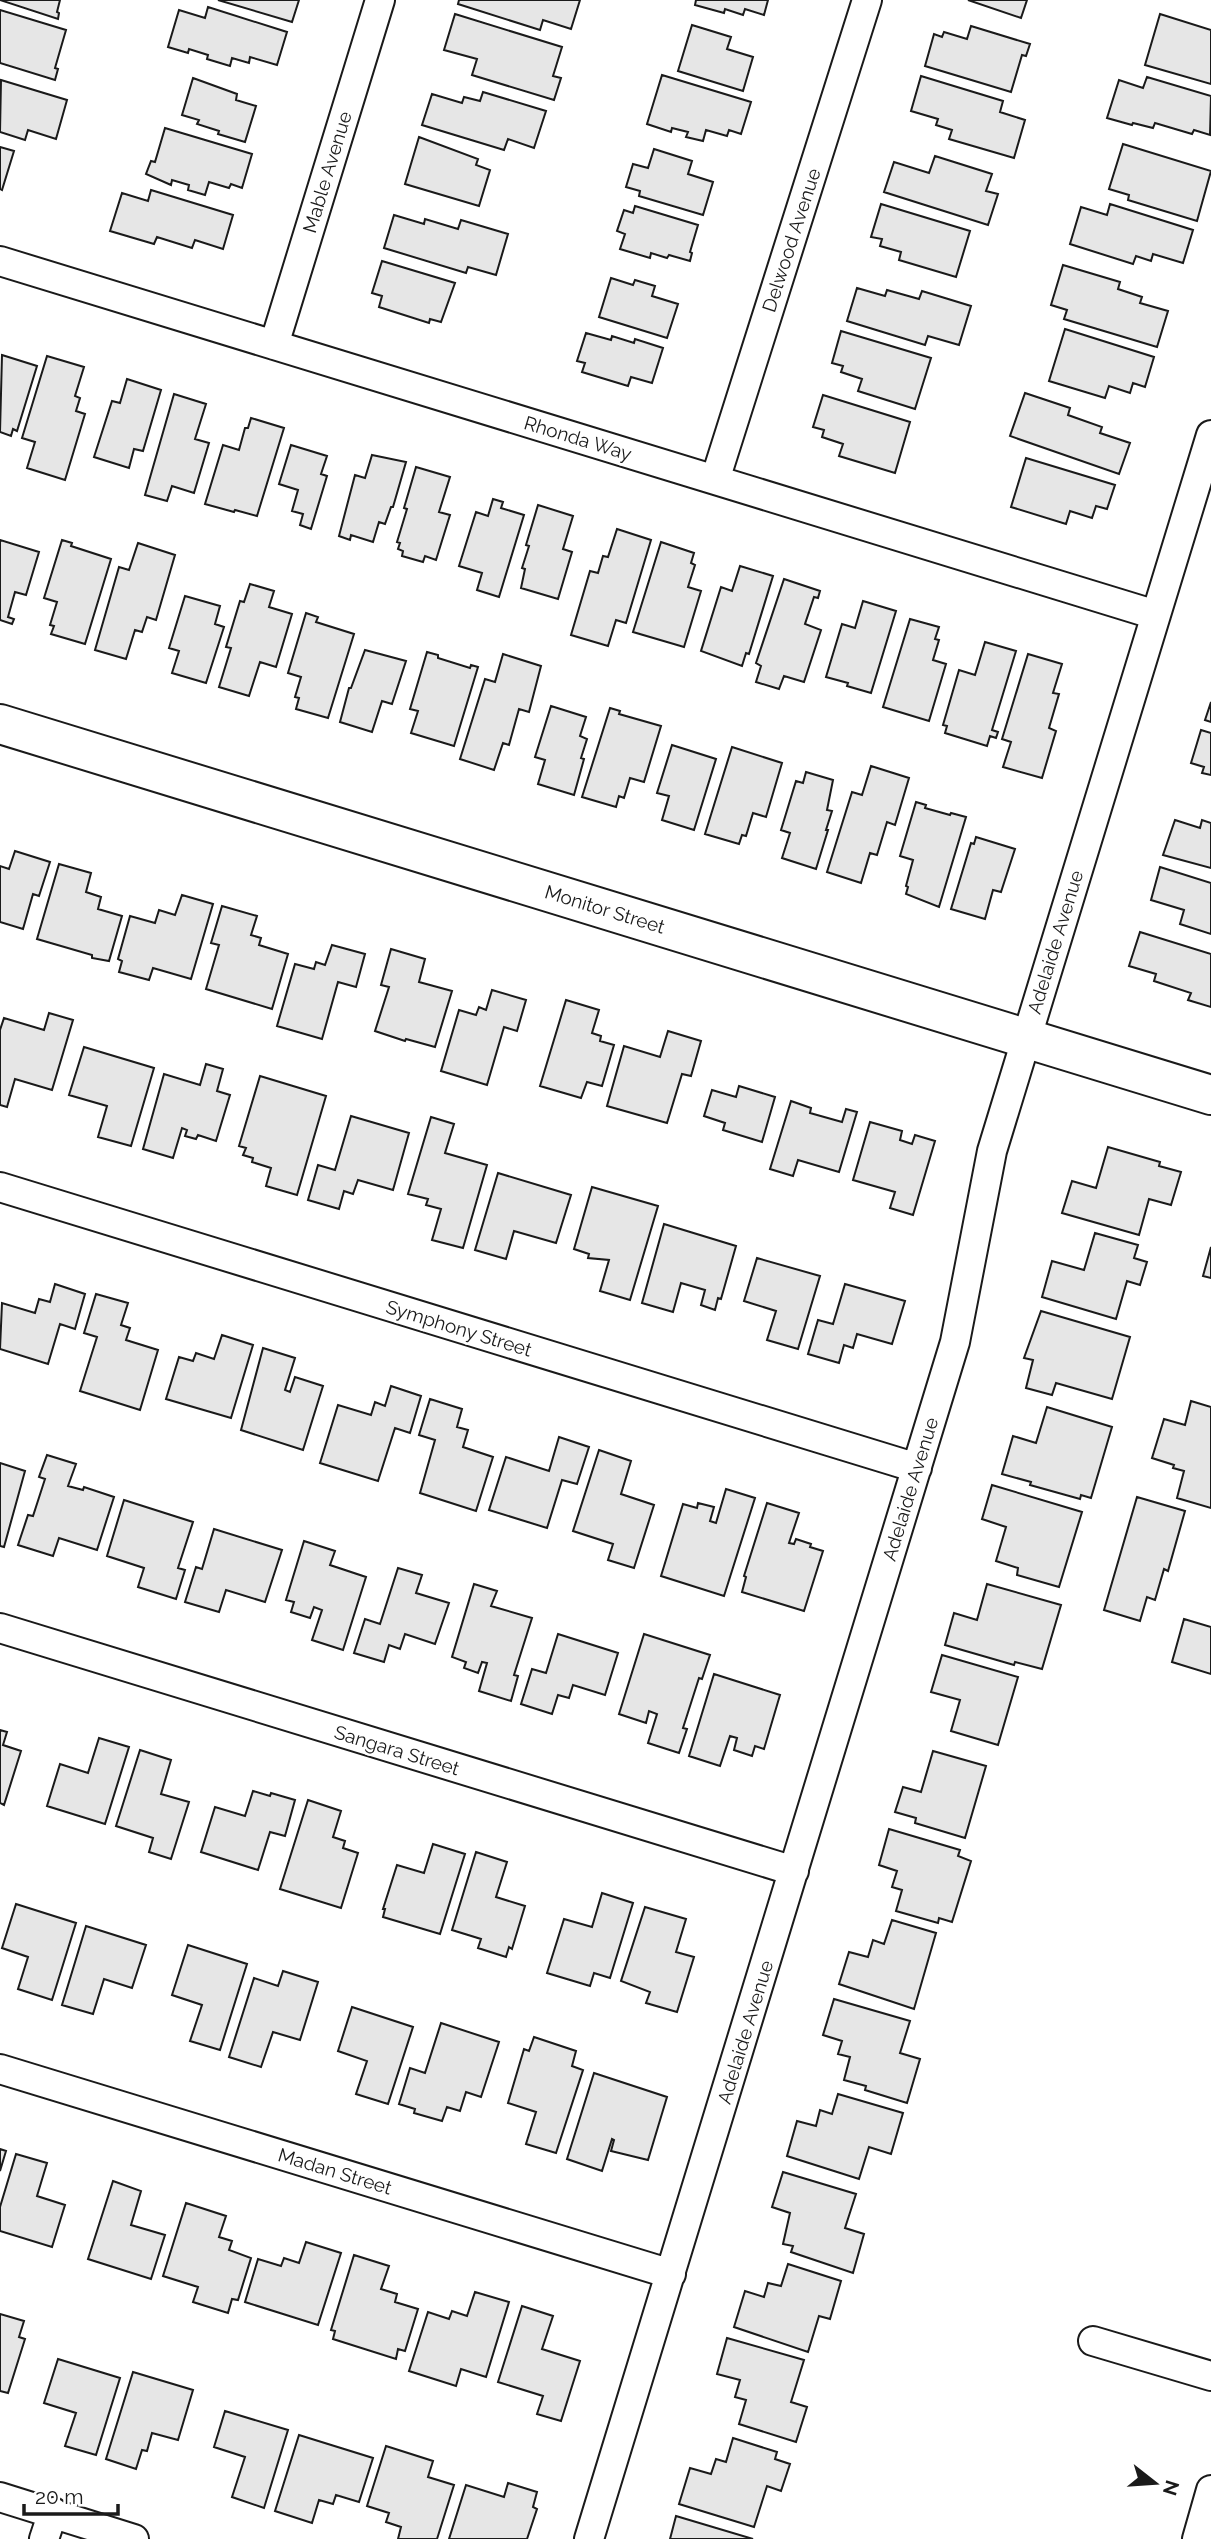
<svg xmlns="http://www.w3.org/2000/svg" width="1211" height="2539" viewBox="0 0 1211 2539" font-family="Raleway,sans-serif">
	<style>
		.building { fill: #e6e6e6; stroke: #1a1a1a; stroke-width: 2 }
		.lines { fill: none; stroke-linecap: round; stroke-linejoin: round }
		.street-casing { stroke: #1a1a1a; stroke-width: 32 }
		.secondary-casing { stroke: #1a1a1a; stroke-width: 42 }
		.street { stroke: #fff; stroke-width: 28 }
		.secondary { stroke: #fff; stroke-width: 38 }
		.labels { text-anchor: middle; stroke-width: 5; stroke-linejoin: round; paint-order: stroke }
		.street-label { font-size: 19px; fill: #1a1a1a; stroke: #fff }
	</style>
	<rect width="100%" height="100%" fill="#fff"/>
	<!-- building -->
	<path class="building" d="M0,0H60L57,12L59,13L58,19Z
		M218,0H299L292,22Z
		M459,0H580L571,29L543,20L540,30L458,4Z
		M696,0H768L764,15L745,9L743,15L725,9L724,13L695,5Z
		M968,0H1027L1021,18Z
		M208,7L287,32L277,65L250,57L249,63L232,58L230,66L207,59L208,55L189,49L188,53L168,47L179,10L205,18Z
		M0,10L66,30L55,68L58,69L55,80L0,63Z
		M455,14L562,47L553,76L561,78L554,100L472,75L477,59L444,50Z
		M1160,14L1211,30V84L1145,65Z
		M692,25L731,37L727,49L753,57L743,91L678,71Z
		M971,26L1030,44L1026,56L1022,55L1011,92L925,66L934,34L942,37L944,32L967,39Z
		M662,75L751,102L741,134L729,130L727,136L706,130L703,141L686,137L688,132L672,128L671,132L647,124Z
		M921,76L1003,101L1000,112L1025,120L1014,158L949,139L952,130L936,125L938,119L911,111Z
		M1147,77L1211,96L1210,135L1194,130L1192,134L1155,123L1153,128L1133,123L1132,125L1107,118L1119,80L1143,88Z
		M193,78L237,94L236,100L256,106L245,142L218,134L219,131L197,124L199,120L182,115Z
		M1,80L67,100L56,139L28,130L25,140L0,132Z
		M483,92L546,111L534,148L508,139L504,150L422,125L432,94L462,103L464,97L480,101Z
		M165,128L252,154L242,188L231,184L229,188L209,182L205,195L188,190L189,185L172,180L171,185L146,174L151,161L155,162Z
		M419,137L478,159L476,165L490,170L479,206L405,184Z
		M1123,144L1211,171L1197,221L1128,200L1129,195L1109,189Z
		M0,147L14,151L2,190L0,189Z
		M654,149L692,161L688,174L713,182L703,215L639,196L640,191L626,187L633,164L648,168Z
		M935,156L992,174L986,191L998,194L988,225L884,192L894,162L929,173Z
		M151,190L233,215L223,249L195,240L192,248L157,237L154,244L110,231L122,193L148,201Z
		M881,204L970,231L956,277L899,260L901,252L880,246L882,239L871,237Z
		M1110,204L1193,230L1183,263L1153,254L1151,261L1136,256L1133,264L1070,244L1081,207L1107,215Z
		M635,206L698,225L690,252L692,253L690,261L669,255L667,258L651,253L650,258L620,249L625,234L617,231L624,210L633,213Z
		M394,215L424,224L425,219L458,229L461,220L508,234L496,275L468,267L466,273L384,248Z
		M382,261L455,283L441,322L430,319L429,323L379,307L382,296L372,293Z
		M1063,265L1120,282L1118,289L1142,297L1140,303L1168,311L1157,347L1064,319L1067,310L1051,305Z
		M611,278L633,285L635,280L655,286L652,296L678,304L667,338L599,317Z
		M857,288L885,296L887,290L919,299L922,291L971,306L959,345L928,336L925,345L847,321Z
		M1065,329L1154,357L1145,387L1133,383L1130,393L1109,386L1105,398L1049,381Z
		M841,331L931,358L915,409L858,391L862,379L841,372L843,366L832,363Z
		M586,333L611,340L612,336L634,343L635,339L663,348L652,383L631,377L628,386L582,372L585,363L577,361Z
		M2,355L37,366L17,431L13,429L11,436L0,432Z
		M47,356L84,367L75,396L80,398L76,411L85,414L65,480L27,468L35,442L22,438Z
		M127,379L161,390L143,451L134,449L129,468L94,457L112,401L120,403Z
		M1025,393L1070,408L1068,415L1102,427L1100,433L1130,443L1119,474L1010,436Z
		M174,394L206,404L195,439L209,443L194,493L172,486L167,501L145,495Z
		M823,395L910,422L895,473L839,456L843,444L822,437L824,430L813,427Z
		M251,418L284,428L257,516L235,510L234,512L205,504L223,445L239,450L245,428H248Z
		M291,445L327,456L321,474L327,476L311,529L300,525L303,514L292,511L298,490L279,484Z
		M372,455L406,462L393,507H391L385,524L379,522L373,542L351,535L350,540L339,536L355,475L365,478Z
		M1026,458L1115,485L1107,509L1096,506L1092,518L1070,511L1066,524L1011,507Z
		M416,467L450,477L439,512L450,515L436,560L425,556L423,562L402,556L403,551L398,549L400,543L397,542L407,509L404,508Z
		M493,499L503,502L501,508L524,515L499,597L477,590L482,573L459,566L476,512L488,516Z
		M538,505L573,516L563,549L572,552L558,599L521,588L525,569L522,568L529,546L526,545Z
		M617,529L651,540L626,623L616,620L608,646L571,635L590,571L598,573L603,556L608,557Z
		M0,540L39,552L26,595L15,592L8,617L14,619L12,624L0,620Z
		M62,540L72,543L71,546L111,559L85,644L51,634L54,626L50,625L57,602L44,598Z
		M661,542L694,553L691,563L695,565L688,587L701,591L684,647L633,632Z
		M138,543L175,555L156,620L147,617L142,632L135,630L126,659L95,650L119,567L129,570Z
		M740,566L773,576L749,654L746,653L742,666L701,651L721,587L732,591Z
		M784,579L820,591L818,598L814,597L805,624L821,630L804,682L784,676L779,689L756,682L761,666L756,663Z
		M250,584L274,591L269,607L292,614L276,667L260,662L249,696L219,687L231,648L226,647L240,601L244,602Z
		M185,596L220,606L215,624L224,627L206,683L172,673L179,651L169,648Z
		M863,601L896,611L871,693L847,686L848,683L826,677L842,624L855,628Z
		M306,613L318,617L316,622L354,634L328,718L296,709L299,698L295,697L301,677L288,673Z
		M910,619L939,627L935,639L939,640L933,660L946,664L929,721L883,707Z
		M985,642L1016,651L992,730L998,732L996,738L990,736L987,746L945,733L947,726L943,725L959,670L975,675Z
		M365,650L406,661L392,704L382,701L372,732L340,722L349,688H351Z
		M427,652L438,655V658L470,668L471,665L478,667L454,746L411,733L418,711L410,709Z
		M503,654L541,666L529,712L519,709L509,745L503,743L494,770L460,759L485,679L495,682Z
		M1028,654L1062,664L1053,693L1059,694L1049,728L1056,731L1042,778L1003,767L1011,742L1002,739Z
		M1211,702V722L1205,720Z
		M551,706L586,717L580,736L587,739L581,758L584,759L574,795L538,784L545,760L535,757Z
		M610,708L620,711L619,714L661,726L644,782L630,778L624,798L619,796L616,807L582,797Z
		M1201,730L1211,733V775L1202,773L1204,767L1191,763Z
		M672,745L716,759L694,830L662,820L669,796L657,793Z
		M732,747L782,763L766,817L753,813L746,836L742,835L739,844L705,834Z
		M871,766L909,778L895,825L887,822L877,855L870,853L861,883L827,872L852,792L862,795Z
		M806,772L833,780L827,810L832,811L826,830H828L816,869L782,858L790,833L781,830L796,781L803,783Z
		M916,802L926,805L925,808L950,815L951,813L966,817L939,907L906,894L908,887L906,886L913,860L900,856Z
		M1175,820L1200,828L1202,820L1211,823V868L1163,855Z
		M976,837L1015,849L1001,892L993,890L985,919L951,909L971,843L974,844Z
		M15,851L50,862L39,896L33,894L23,929L0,922V866L9,869Z
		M59,864L91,873L86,892L101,897L98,909L122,916L109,961L92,958V955L37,939Z
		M1160,867L1211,883V934L1180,924L1184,910L1151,900Z
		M182,895L213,904L191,979L153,968L149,980L119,972L122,961L118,959L130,916L155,923L159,910L175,915Z
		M222,906L257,916L251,935L261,938L259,945L288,954L272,1009L206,989L219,945L211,943Z
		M1140,932L1211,954V1007L1188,1000L1191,993L1154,981L1156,974L1129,966Z
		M332,945L365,954L356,987L338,982L322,1039L277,1026L295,964L314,969L316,962L325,965Z
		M391,949L425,959L419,982L452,991L435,1047L406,1039L405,1041L375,1031L389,987L381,985Z
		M492,990L526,1000L517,1031L504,1027L487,1085L441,1071L459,1010L476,1015L479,1007L486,1010Z
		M566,1000L599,1010L592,1033L601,1036L600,1041L614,1045L602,1086L587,1082L581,1098L540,1086Z
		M49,1013L73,1020L52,1090L15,1079L7,1107L0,1105V1030L4,1018L44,1030Z
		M668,1031L701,1041L691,1076L682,1074L667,1123L607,1106L624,1046L660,1057Z
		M84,1047L154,1068L131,1146L98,1137L107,1106L69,1095Z
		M206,1064L223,1069L217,1091L230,1095L216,1141L198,1135L196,1139L185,1136L187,1130L182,1128L173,1158L143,1149L164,1074L200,1085Z
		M260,1076L326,1096L297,1195L266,1186L271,1168L252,1162L253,1158L243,1155L246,1148L239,1146Z
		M739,1086L775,1097L762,1142L723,1130L725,1123L704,1116L712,1090L736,1097Z
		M791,1101L811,1108L810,1113L842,1122L846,1109L857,1112L839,1172L798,1160L793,1176L770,1169Z
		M351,1116L409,1133L393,1190L358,1180L353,1194L344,1191L339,1209L308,1200L318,1165L335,1170Z
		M431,1117L454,1124L445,1153L487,1165L463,1248L432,1240L441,1209L426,1205L428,1199L408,1194Z
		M870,1122L902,1131L900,1140L912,1144L915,1135L935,1141L913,1215L890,1208L895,1192L853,1180Z
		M1108,1147L1160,1162L1159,1166L1181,1172L1171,1205L1149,1199L1139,1235L1062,1213L1072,1181L1096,1188Z
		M498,1173L571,1195L556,1243L514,1231L506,1259L475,1250Z
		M592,1187L658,1206L630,1300L600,1291L609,1260L588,1258L589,1254L574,1249Z
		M664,1224L736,1246L721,1299L718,1298L715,1310L701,1305L705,1290L681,1283L673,1312L642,1303Z
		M1095,1233L1138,1245L1134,1258L1147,1262L1140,1285L1127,1281L1116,1319L1042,1297L1052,1261L1084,1270Z
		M1211,1247V1278L1203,1276Z
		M757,1258L820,1276L798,1349L767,1340L776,1311L744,1301Z
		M55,1284L85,1294L75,1329L60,1324L48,1364L0,1349L2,1303L35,1313L39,1299L50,1302Z
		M845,1284L905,1301L892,1344L857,1334L853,1348L844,1345L839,1363L808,1354L818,1320L833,1324Z
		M96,1294L128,1303L121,1325L130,1328L126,1340L158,1350L140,1410L80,1391L97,1337L84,1333Z
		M1041,1311L1130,1337L1112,1399L1056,1383L1052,1395L1026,1388L1033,1360L1024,1358Z
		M222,1335L253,1345L231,1418L166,1399L179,1357L193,1361L196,1353L214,1359Z
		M263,1348L295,1358L285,1390L290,1392L295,1377L323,1386L303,1450L241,1430Z
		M391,1386L421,1396L410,1433L395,1428L378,1481L320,1463L338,1405L371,1415L375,1402L385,1406Z
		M430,1399L462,1409L457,1427L468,1430L463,1447L493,1457L476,1511L420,1493L435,1440L419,1435Z
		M1191,1401L1211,1407V1508L1177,1498L1184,1471L1173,1468L1174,1465L1152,1458L1164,1419L1185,1425Z
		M1047,1407L1112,1427L1091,1498L1081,1495L1080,1499L1030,1485L1031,1482L1002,1474L1013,1436L1036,1443Z
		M559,1437L589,1447L577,1484L562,1480L547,1528L489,1510L506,1457L549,1471Z
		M599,1450L631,1461L621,1494L654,1505L634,1568L608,1560L613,1544L573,1531Z
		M47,1455L76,1464L68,1486L83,1490L84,1487L114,1497L97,1550L59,1538L53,1556L18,1545L28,1515L33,1516L45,1479L39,1477Z
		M0,1463L25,1471L4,1547L0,1546Z
		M992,1485L1082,1512L1059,1587L1017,1575L1018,1568L996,1561L1006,1527L982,1519Z
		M726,1489L755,1498L724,1596L661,1576L683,1504L697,1508L698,1503L714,1507L710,1521L716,1523Z
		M1137,1497L1185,1511L1168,1571L1164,1569L1155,1600L1147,1597L1140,1621L1104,1610Z
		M124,1500L193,1522L178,1568L185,1570L176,1599L138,1587L144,1568L107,1556Z
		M767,1503L799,1513L789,1543L794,1544L796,1539L811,1544L810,1547L823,1551L804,1611L742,1592L746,1577L744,1576Z
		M214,1529L282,1550L265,1602L226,1590L219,1612L185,1602L196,1567L202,1569Z
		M304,1541L335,1551L330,1565L366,1577L343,1650L312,1640L322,1610L314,1607L310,1618L291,1612L294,1602L286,1600Z
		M398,1568L422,1575L416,1593L449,1603L435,1644L405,1634L400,1649L389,1645L384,1662L354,1653L365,1619L380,1624Z
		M474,1584L497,1591L491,1606L532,1618L514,1675L518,1676L511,1701L479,1691L487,1663L482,1662L478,1673L464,1668L466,1662L452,1657Z
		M987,1584L1061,1605L1042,1669L1015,1662L1014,1665L945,1645L954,1613L977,1620Z
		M1184,1619L1211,1627V1674L1172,1662Z
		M558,1634L618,1653L605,1695L573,1685L569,1698L558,1695L552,1714L521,1704L532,1669L546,1673Z
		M644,1634L710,1655L702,1679L699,1678L683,1728L687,1729L679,1753L648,1743L657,1714L649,1711L646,1723L619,1714Z
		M942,1655L1018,1677L998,1745L951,1731L960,1700L931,1692Z
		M714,1674L780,1695L764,1749L755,1746L752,1756L734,1750L737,1738L730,1736L720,1766L689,1756Z
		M0,1730L7,1732L3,1745L21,1751L4,1805L0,1803Z
		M99,1738L129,1747L105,1824L47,1806L60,1764L88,1773Z
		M140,1750L171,1760L161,1794L189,1802L171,1859L149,1852L153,1838L116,1826Z
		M933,1751L986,1766L965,1838L915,1823L916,1818L895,1812L903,1787L921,1792Z
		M253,1791L270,1796L271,1793L295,1800L285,1836L270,1832L258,1870L201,1852L215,1807L245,1816Z
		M308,1800L341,1811L333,1837L345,1841L343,1848L358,1853L341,1908L280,1889Z
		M889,1829L960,1850L958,1856L971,1861L952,1922L939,1918L938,1923L896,1911L902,1890L892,1887L897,1871L879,1865Z
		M433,1844L465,1854L440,1934L383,1917L385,1909H383L397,1865L424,1873Z
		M476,1852L507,1862L496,1897L525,1906L512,1949L509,1947L506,1957L478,1948L481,1939L452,1930Z
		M602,1893L633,1903L610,1978L594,1973L590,1986L547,1973L564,1919L592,1927Z
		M16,1904L76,1923L52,2000L18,1989L28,1957L2,1948Z
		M645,1907L686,1919L676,1952L694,1957L677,2012L646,2003L650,1992L621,1981Z
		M892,1920L936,1933L914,2009L839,1984L849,1952L868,1957L873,1940L884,1944Z
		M86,1926L146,1945L132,1988L104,1979L93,2014L62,2005Z
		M188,1945L247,1964L220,2050L190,2041L202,2005L172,1995Z
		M283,1971L318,1982L300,2040L273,2032L261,2067L229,2057L254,1978L278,1986Z
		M834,1999L910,2021L900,2053L920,2059L907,2103L865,2090L866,2086L844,2080L850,2057L838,2054L842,2041L823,2035Z
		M352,2007L413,2027L388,2104L356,2094L367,2061L338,2051Z
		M441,2023L499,2042L481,2097L466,2092L460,2111L447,2107L442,2121L414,2113L415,2109L399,2104L410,2068L425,2073Z
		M534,2037L576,2051L572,2066L583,2070L556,2153L526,2144L536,2112L508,2103L524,2049L529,2051Z
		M594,2073L667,2097L648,2160L611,2151L614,2140L612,2139L602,2171L567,2159Z
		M838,2094L903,2113L891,2154L869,2147L859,2179L787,2156L797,2121L816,2126L820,2110L832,2114Z
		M0,2149L6,2151L0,2171Z
		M16,2154L47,2163L37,2196L65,2205L52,2247L0,2231V2207Z
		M783,2172L856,2194L845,2228L864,2234L853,2273L791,2252L793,2246L783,2244L790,2213L772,2207Z
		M113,2181L141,2191L131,2225L165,2235L151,2279L88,2259Z
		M186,2203L226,2216L219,2237L232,2241L229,2250L251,2258L238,2300L232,2299L228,2313L193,2302L198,2287L163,2276Z
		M306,2242L341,2253L318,2325L245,2302L258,2259L281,2266L284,2258L299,2263Z
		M354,2255L389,2266L381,2289L397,2294L395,2302L418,2309L405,2351L398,2349L396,2359L333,2339L335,2331L331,2330Z
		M788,2264L841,2281L830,2319L819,2316L808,2352L734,2327L745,2291L764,2297L768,2283L781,2286Z
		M475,2292L509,2302L486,2377L461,2369L456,2386L409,2371L428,2312L449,2319L452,2311L467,2316Z
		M522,2306L553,2316L542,2349L580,2361L561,2421L537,2414L543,2396L498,2382Z
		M0,2314L24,2321L19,2337L25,2339L8,2393L0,2391Z
		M727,2338L804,2360L791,2402L807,2407L796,2442L739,2424L746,2400L735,2397L740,2380L717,2374Z
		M58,2359L120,2378L96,2455L65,2446L76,2413L44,2403Z
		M133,2372L193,2390L178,2440L152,2433L147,2451L142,2450L136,2469L106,2459Z
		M225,2411L288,2430L264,2508L232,2497L245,2457L214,2447Z
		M299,2435L373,2458L359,2502L336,2495L333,2504L319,2500L312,2523L275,2511Z
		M733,2438L777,2452L775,2459L790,2464L781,2491L767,2486L754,2527L679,2504L690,2468L711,2474L716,2459L726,2462Z
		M386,2446L433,2461L428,2477L454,2485L437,2539H398L401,2527L386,2522L389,2513L367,2506Z
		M508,2483L537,2492L533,2507L537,2509L527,2539H449L466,2485L504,2497Z
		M676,2516L753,2539H670Z"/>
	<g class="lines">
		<!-- street casing -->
		<g class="street-casing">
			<path id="street" d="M0,261L1156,615
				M274,345L380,0
				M715,480L867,0
				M0,1187L917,1468
				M0,1628L794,1871
				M0,2069L671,2274
				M1093,2341L1211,2376
				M0,2497L134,2539
				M44,2539L53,2512
				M589,2539L955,1342L992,1151L1211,435
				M1197,2539L1211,2490"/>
		</g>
		<!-- secondary casing -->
		<g class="secondary-casing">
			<path id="secondary" d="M0,724L1211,1095"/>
		</g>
		<!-- street -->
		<use href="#street" class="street"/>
		<!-- secondary -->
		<use href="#secondary" class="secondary"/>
	</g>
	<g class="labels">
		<!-- street labels -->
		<g class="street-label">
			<text transform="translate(327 172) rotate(-73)" y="7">Mable Avenue</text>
			<text transform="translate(791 240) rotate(-72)" y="7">Delwood Avenue</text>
			<text transform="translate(578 438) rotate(17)" y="7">Rhonda Way</text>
			<text transform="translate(605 909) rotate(17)" y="7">Monitor Street</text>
			<text transform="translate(1055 942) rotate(-73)" y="7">Adelaide Avenue</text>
			<text transform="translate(459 1328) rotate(17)" y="7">Symphony Street</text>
			<text transform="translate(910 1489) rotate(-73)" y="7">Adelaide Avenue</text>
			<text transform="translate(397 1750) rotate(17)" y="7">Sangara Street</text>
			<text transform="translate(745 2032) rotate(-73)" y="7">Adelaide Avenue</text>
			<text transform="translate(335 2171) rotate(17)" y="7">Madan Street</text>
		</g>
	</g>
	<!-- north arrow -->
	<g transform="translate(1155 2483) rotate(107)" stroke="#ffffff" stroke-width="5" paint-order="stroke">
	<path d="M0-5L12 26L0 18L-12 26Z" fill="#1a1a1a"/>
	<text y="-10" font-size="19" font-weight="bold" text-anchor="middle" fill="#1a1a1a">N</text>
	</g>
	<!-- scale -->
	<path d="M24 2504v10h94v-10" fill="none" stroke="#1a1a1a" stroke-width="3.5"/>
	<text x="35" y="2504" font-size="21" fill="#1a1a1a" stroke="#ffffff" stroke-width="5" paint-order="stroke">20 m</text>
</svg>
